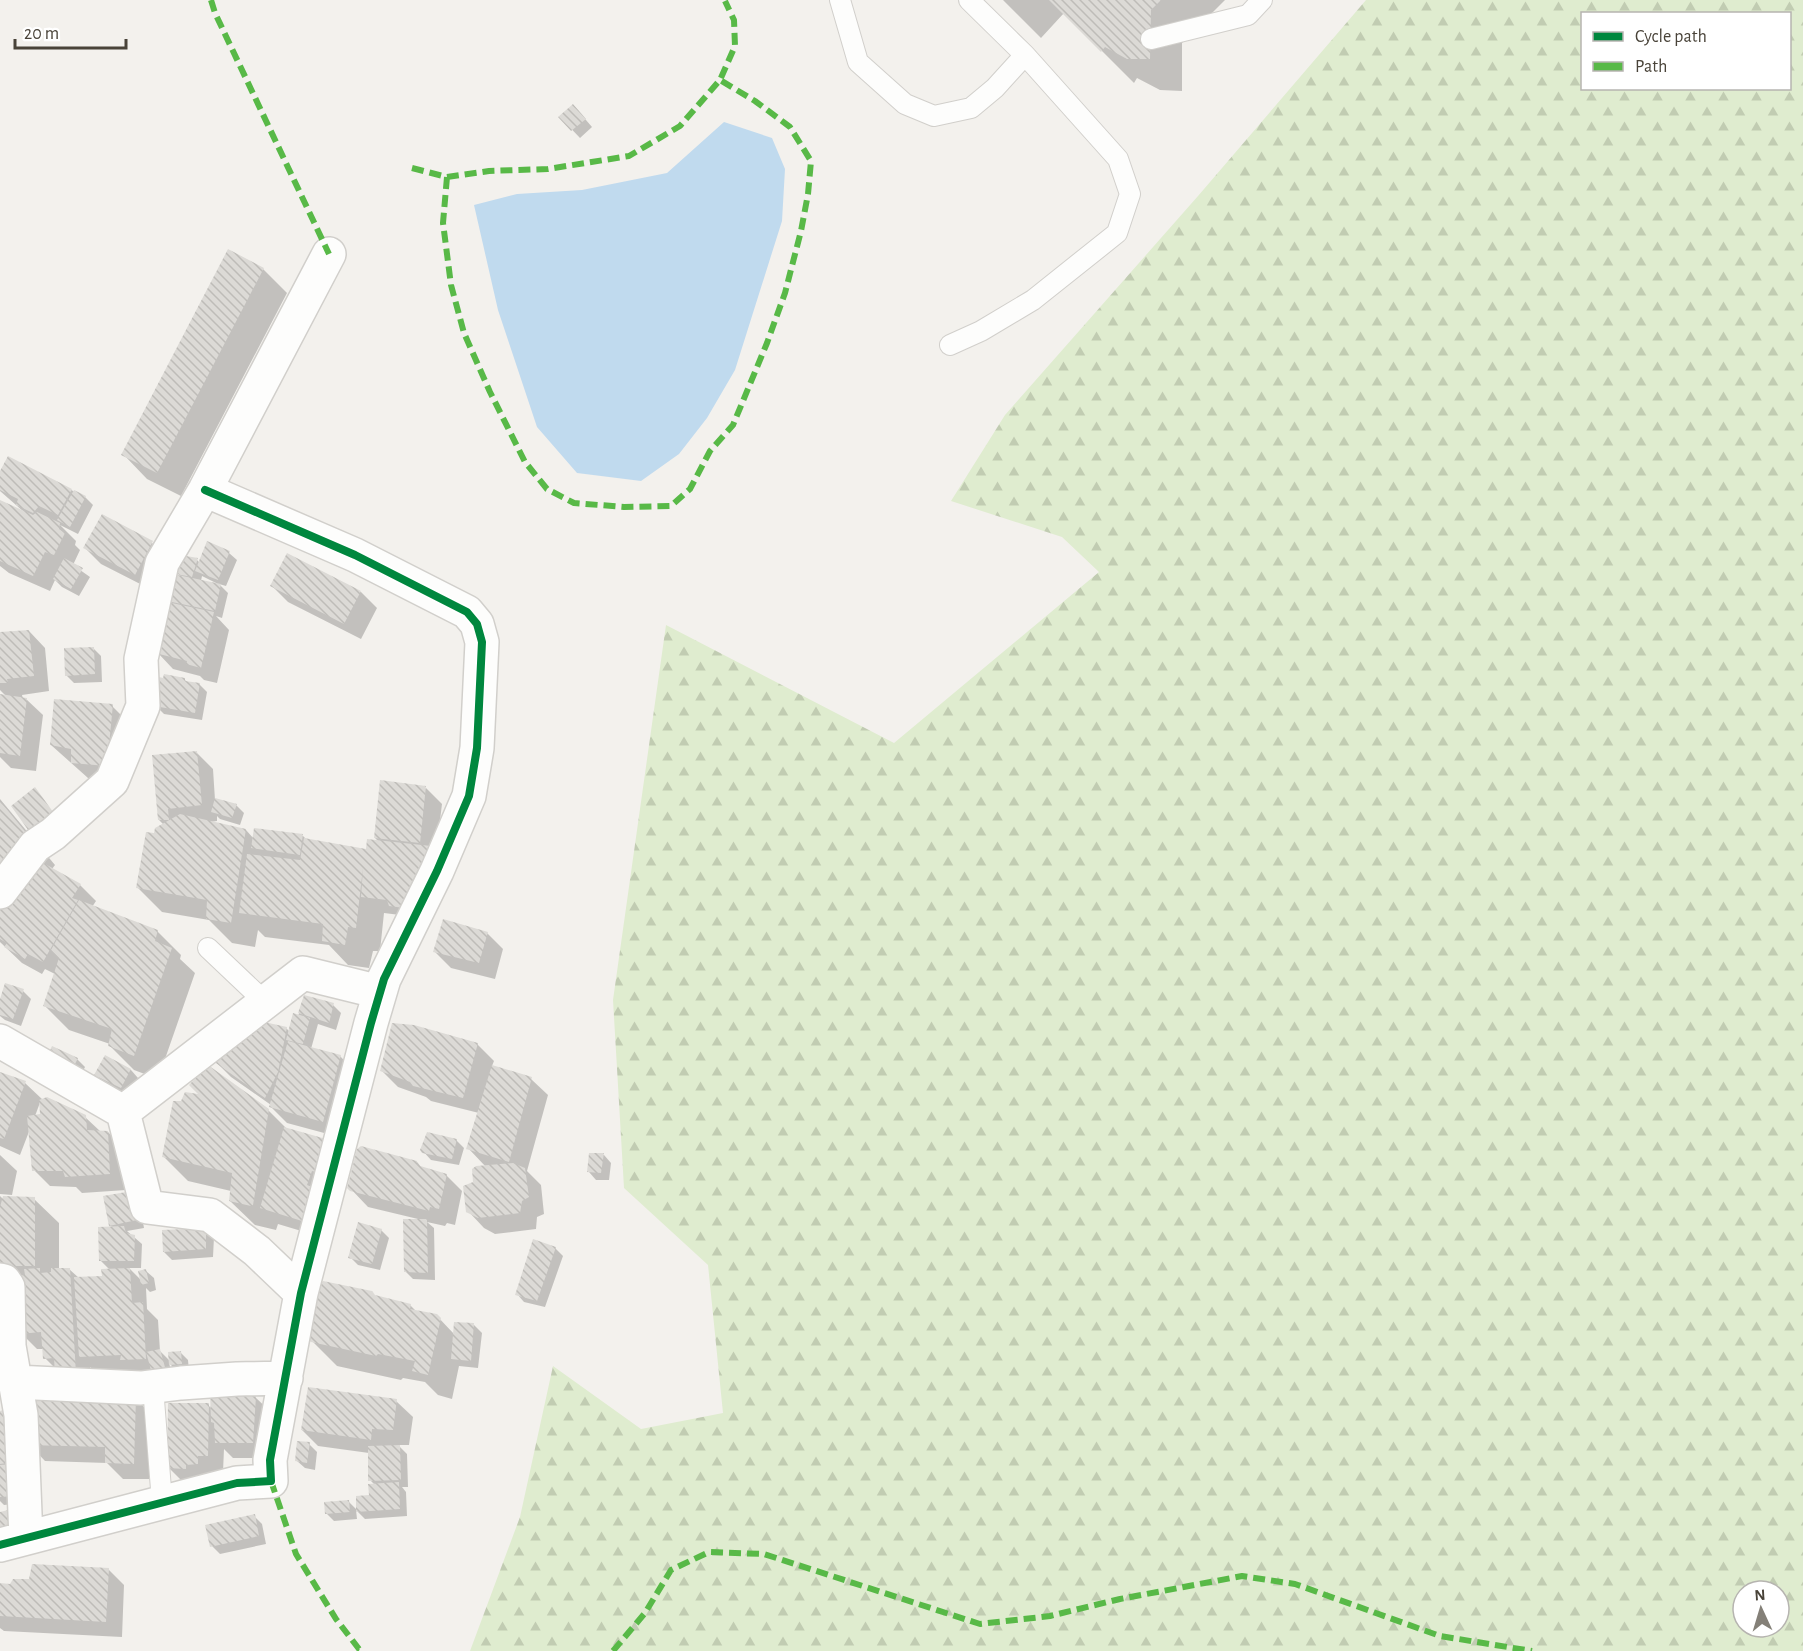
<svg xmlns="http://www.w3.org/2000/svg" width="1803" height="1651" viewBox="0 0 1803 1651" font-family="'Alegreya Sans',sans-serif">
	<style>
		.forest { fill: url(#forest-firs); fill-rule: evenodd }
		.water { fill: #c0daee }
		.shadow { fill: #0003; fill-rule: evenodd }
		.building { fill: url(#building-back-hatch) }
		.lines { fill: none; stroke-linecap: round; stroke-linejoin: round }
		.lane-casing { stroke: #d1cfcb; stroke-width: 22 }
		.street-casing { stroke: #d1cfcb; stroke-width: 36 }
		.lane { stroke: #fdfdfc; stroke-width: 20 }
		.street { stroke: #fdfdfc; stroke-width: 33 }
		.quiet { stroke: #58b947; stroke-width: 6; stroke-dasharray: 12 6; stroke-linecap: butt }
		.cycleway-casing { stroke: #fff; stroke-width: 11 }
		.cycleway { stroke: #00873e; stroke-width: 8 }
	</style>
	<defs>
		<pattern id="forest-firs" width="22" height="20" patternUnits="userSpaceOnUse" patternTransform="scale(1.5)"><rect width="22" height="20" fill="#dfeccf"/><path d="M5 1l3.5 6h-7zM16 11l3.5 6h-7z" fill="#c1ccb2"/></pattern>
		<pattern id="building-back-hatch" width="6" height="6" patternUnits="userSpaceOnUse" patternTransform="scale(1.5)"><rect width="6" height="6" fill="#dcdad6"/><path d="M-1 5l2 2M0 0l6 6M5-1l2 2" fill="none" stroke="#bebcb8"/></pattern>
	</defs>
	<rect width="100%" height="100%" fill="#f3f1ed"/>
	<!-- forest -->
	<path class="forest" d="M1366,0H1803V1651H470L520,1517L553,1366L641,1429L723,1413L708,1265L624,1188L613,1000L666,625L894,743L1099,572L1062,537L951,501L1005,415L1198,196ZM1582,14H1790V88H1582ZM1743,1591H1779V1627H1743Z"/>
	<!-- water -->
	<path class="water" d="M724,122L772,138L785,169L782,221L735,370L707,418L679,454L641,481L577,473L537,427L498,310L474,205L517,194L582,190L667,173Z"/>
	<!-- shadow -->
	<path class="shadow" d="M1003,0H1225L1182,43V91L1160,90L1137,78L1134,83L1064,13L1041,38Z
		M580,113L592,127L580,138L560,117Z
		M263,269L287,293L181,496L147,479L123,454Z
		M8,458L85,497L93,505L78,534L60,525L76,541L75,545L80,550L73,565L90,577L79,596L62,587L55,580L50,591L9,573L0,566V502L24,512L0,491V474Z
		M102,516L152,543L169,559L152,590L101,564L85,548Z
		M229,553L237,560L226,586L219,584L228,593L222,618L216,616L229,630L217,683L204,680L200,676L173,669L157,652L173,605L168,600L182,578L178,573L197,560L200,563ZM202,576L216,583V584L201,581Z
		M272,586L361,592L377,608L361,639L288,602Z
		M29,631L45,648L49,691L22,695L23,699H26L43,715L36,771L11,768L0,757V709L6,696L0,690V633Z
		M93,648L101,656L102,682L74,683L66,675Z
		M184,679L188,683L199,684L207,692L202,720L164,714L156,706Z
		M112,706L128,722L123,782L88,778L51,745Z
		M196,752L213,769L215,800L236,805L244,813L240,825L220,819L217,816V821L210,822L246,830L254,839L255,830L303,836L307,840L365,850L379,842L375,838L426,788L442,804L436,853L400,915L384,913L380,951H373L369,968L348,965L329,945L265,937L258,930L255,947L232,943L209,920L162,912L138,888L155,835L164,825L159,820Z
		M0,799L55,865L52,869L80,885L96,901L92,907L157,931L181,955L180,959L195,973L158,1079L134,1070L110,1046V1044L69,1030L45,1006L55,974L45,969L42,974L22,963L0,942Z
		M487,933L503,949L495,979L451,968L435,952Z
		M23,991L31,999L21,1026L5,1020L0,1016V1003Z
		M305,997L333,1005L341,1013L336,1030L318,1024L311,1049L340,1056L356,1073L339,1137L287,1123L271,1107V1105L231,1077L215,1061L286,1028L290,1032L298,1016Z
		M477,1044L494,1061L492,1066L531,1079L548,1095L527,1171L541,1185L544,1214L537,1217L536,1229L495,1234L484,1228L468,1211L475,1183L486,1167L468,1148L479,1113L431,1101L426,1097L398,1087L381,1070Z
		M106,1057L131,1070L138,1078L129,1095L104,1083L96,1075Z
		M77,1059L85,1067L81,1075L57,1065Z
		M0,1074L25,1083L43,1100L85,1117L101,1132H108L124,1149L126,1190L82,1193L76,1187L50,1186L34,1170L30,1129L20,1155L0,1146ZM41,1100L42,1115L35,1116Z
		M268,1110L288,1130L341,1157L318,1236L278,1224L276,1230L255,1225L230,1201L231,1191L188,1181L164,1157Z
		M456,1140L464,1148L459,1165L431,1160L422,1150Z
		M590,1154L604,1155L611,1163L609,1180H596L589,1172Z
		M0,1155L17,1171L12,1195L0,1194Z
		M417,1162L422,1168L446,1175L462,1191L455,1225L447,1223L445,1226L427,1222L434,1228L435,1280L413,1279L405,1271L418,1219L368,1207L349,1187Z
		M0,1196L4,1200L34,1199L59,1223V1269H69L79,1278L103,1277L110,1270L100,1260L113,1228L110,1225L139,1200L144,1228L127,1231L142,1244L141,1268H129L142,1281L146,1271L154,1278L156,1290L150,1292L146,1288L147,1309L158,1320L160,1351L170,1361L180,1352L188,1360L189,1371L178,1372L169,1363L173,1378L138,1376L133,1371L96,1373L90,1367L92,1390L56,1369L45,1358L44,1349H37L21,1333L0,1290Z
		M206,1229L214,1237L213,1257L172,1260L164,1252Z
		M381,1230L389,1238L380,1270L358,1265L350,1257Z
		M555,1248L563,1256L545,1307L524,1302L517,1294Z
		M410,1305L417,1312L437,1316L454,1334L474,1325L482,1333L478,1368L459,1366L452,1399L438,1395L425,1382L403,1378L401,1380L337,1366L310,1339Z
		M255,1397L272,1413L269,1458H233L224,1449L223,1472L214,1471L213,1480L185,1484L169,1468L208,1405L212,1409Z
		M136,1399L152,1415L149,1479H123L107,1463L45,1461L29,1444Z
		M396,1401L413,1417L409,1445H398L407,1454L408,1487H402L406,1492L407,1516L365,1519L356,1510L357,1519L334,1521L326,1513L348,1501L357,1510L371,1497L375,1485L370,1480L369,1453L318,1446L302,1430Z
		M0,1412L23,1503L4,1505L0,1501Z
		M309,1444L317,1452L315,1470L305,1468L297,1461Z
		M254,1516L262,1524L266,1544L220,1554L212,1546Z
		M108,1569L124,1585L122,1637L4,1631L0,1628V1584L11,1585Z"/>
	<!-- building -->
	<path class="building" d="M1049,0H1161L1151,10L1150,59H1127L1105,47L1101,52Z
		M573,104L586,119L571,131L558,117Z
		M228,249L264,268L157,473L121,455Z
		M8,456L72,489L58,515L39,506L33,513L16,505L18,499L0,490V471Z
		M74,490L86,496L70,527L57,520Z
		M0,500L33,515L37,512L60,523L59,529L65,533L54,555L45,552L33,576L0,561Z
		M102,514L153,541L135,575L83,548Z
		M207,541L230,551L218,580L195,571Z
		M287,553L361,591L344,624L270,586Z
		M186,556L198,558L192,577L176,574Z
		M64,558L83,568L71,589L53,579Z
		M173,574L221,584L215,611L167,601Z
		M167,602L214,612L201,668L186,664L187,661L155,653Z
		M29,630L34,676L7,679L8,683H0V632Z
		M94,647L95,674L65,676L64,648Z
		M164,674L185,678V681L200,683L195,713L154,706L159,677L163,678Z
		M0,694L27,698L20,756L0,753Z
		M54,699L113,704L107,766L71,763V749L50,745Z
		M197,751L202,805L168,809L169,820H158L152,755Z
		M380,780L426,786L420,843L374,838Z
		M35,787L56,816L31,834L11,806Z
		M215,798L237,804L232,818L211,812Z
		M0,801L32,840L0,884Z
		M180,814L246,829L231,923L206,919L207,900L136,888L146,832L154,833L155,828Z
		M254,828L303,834L300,855L251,848Z
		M304,838L366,849L367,839L431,846L428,874L417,873L412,909L389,906L387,900L361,897L363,868L356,928L348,927L345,945L322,941L323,924L239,913L247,854L300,860Z
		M38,860L81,884L72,898L78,900L43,962L28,954L25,959L4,947L7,943L0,939V907Z
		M79,900L158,930L155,941L172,948L134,1056L108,1046L112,1029L43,1006L59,958L51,950Z
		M443,919L488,932L479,963L433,952Z
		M5,983L24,989L13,1019L0,1015V999Z
		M304,995L334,1003L329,1023L298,1013Z
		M293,1013L310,1018L303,1044L286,1040Z
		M264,1022L287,1027L278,1072L265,1098L213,1061Z
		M392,1023L414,1025L478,1043L463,1098L413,1086L410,1082L380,1071Z
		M288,1041L341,1055L323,1122L269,1107Z
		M52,1046L78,1058L73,1068L47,1057Z
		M105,1055L131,1069L121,1088L94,1075Z
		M208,1065L269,1109L253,1205L251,1206L229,1201L232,1173L162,1157L173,1101H181L185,1092L198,1094L189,1085Z
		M492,1065L532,1077L509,1162L466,1149Z
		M0,1072L26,1081L4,1139L0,1138Z
		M47,1097L86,1115L87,1130L108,1131L110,1174L65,1177L63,1171H32L27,1116L40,1114L39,1100Z
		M284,1127L326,1139L316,1172L312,1171L307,1185L312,1187L302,1221L260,1208Z
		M427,1132L457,1139L452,1159L422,1153L420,1150Z
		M361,1146L417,1161V1165L447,1174L439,1209L430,1207L429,1211L350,1191L347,1188L357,1149Z
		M589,1153H604L601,1173L587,1172Z
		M513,1163L525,1168L529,1197L522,1201L520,1213L478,1218L466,1212L463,1186L473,1182L472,1169L476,1166Z
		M132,1191L137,1220L109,1226L103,1196Z
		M3,1196L35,1197V1266H0V1207Z
		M403,1219H427L428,1273L404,1272Z
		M358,1222L382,1229L372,1264L348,1258Z
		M124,1226L126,1233L135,1235L134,1261H99L98,1227Z
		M206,1228V1249L163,1252L162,1230Z
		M533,1239L556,1247L537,1301L515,1295Z
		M40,1268V1273L51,1272V1268H70L76,1374L55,1375L54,1358L43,1359L41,1332L19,1334L16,1276L25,1275L24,1269Z
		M130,1268L132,1303L143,1302L146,1359L120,1360L121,1355L79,1357L74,1277L102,1276L101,1269Z
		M146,1269L149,1283L141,1285L138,1271Z
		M323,1281L372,1291L375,1295L411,1304L410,1309L437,1314L441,1318L428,1375L412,1371L415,1361L378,1354L376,1356L311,1342L308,1340L320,1284Z
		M454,1322L474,1323L471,1361L451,1359Z
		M160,1349L166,1371L152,1374L146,1352Z
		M181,1351L182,1364L169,1365L168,1352Z
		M308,1387L397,1399L393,1430L372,1429L371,1440L301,1430Z
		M210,1392L256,1396L253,1443H215L214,1423L211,1422Z
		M29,1394L136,1397L134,1464L105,1463V1447L27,1445Z
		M168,1403H209L208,1456H198V1464L186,1465V1469L167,1468Z
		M3,1410L9,1416L14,1462L0,1464V1411Z
		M297,1441L310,1442L307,1463L295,1461Z
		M400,1445L401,1480L368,1481V1446Z
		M14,1464L16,1496L0,1497V1465Z
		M399,1482L400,1509L356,1512V1496L369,1495L368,1484Z
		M349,1500L350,1512L325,1514L324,1502Z
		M16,1508V1526L0,1530V1512Z
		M255,1514L259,1536L210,1547L205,1525Z
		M32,1564L109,1568L106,1622L0,1616V1583L10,1584L13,1579H29Z"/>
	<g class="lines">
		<!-- lane casing -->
		<g class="lane-casing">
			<path id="lane" d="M840,0L858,62L905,104L934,116L971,108L995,88L1025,55L969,0
				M1151,39L1248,15L1262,0
				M950,345L981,331L1033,300L1117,233L1130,194L1118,159L1025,55
				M208,948L265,1002
				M153,1387L162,1502"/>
		</g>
		<!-- street casing -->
		<g class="street-casing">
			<path id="street" d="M0,892L35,846L53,834L112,781L143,706L141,659L162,563L205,490L329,254
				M0,1041L123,1112L147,1207L210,1215L257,1251L301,1293
				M123,1112L303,973L380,992
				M0,1280L4,1281L8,1287L9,1346L21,1415L26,1538
				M15,1382L141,1388L181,1383L237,1379L286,1378
				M0,1545L237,1483L271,1481L270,1460L301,1293L371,1023L384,979L437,871L469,796L477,748L482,642L477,624L467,612L355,555L205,490"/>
		</g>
		<!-- lane -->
		<use href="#lane" class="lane"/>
		<!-- street -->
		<use href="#street" class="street"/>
		<!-- quiet -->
		<path class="quiet" d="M211,0L215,13L329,254
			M412,168L447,177L489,171L548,169L629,156L680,126L720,80L735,46L734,20L725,1
			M447,177L443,223L451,285L464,333L490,392L525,462L547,489L574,503L624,507L671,506L690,489L710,451L733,425L767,343L785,293L801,231L808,194L811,161L790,127L755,101L720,80
			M271,1481L296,1554L336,1619L359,1649L364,1651
			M613,1651L645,1613L671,1570L709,1552L764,1554L980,1624L1050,1616L1120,1599L1242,1576L1295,1584L1440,1636L1532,1651"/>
		<!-- cycleway casing -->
		<g class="cycleway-casing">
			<path id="cycleway" d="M0,1545L237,1483L271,1481L270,1460L301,1293L371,1023L384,979L437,871L469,796L477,748L482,642L477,624L467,612L355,555L205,490"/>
		</g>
		<!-- cycleway -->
		<use href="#cycleway" class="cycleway"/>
	</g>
	<!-- legend -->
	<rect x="1581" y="12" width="210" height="78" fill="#ffffff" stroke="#b6b4b0" stroke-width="1.5"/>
	<rect x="1593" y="32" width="30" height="9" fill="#00873e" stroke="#b6b4b0" stroke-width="1.5"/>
	<text x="1635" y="42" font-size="18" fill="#494339">Cycle path</text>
	<rect x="1593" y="62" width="30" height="9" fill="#58b947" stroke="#b6b4b0" stroke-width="1.5"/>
	<text x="1635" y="72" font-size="18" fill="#494339">Path</text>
	<!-- north arrow -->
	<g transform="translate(1761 1609) rotate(356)"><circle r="28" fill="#ffffff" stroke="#b6b4b0" stroke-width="1.5"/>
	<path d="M0-4.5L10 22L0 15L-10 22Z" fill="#848078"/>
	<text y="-9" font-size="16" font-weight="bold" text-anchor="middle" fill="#494339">N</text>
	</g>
	<!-- scale -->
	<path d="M15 39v9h111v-9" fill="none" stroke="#494339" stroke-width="3"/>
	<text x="24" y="39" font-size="18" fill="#494339" stroke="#ffffff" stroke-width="4.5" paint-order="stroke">20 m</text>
</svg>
